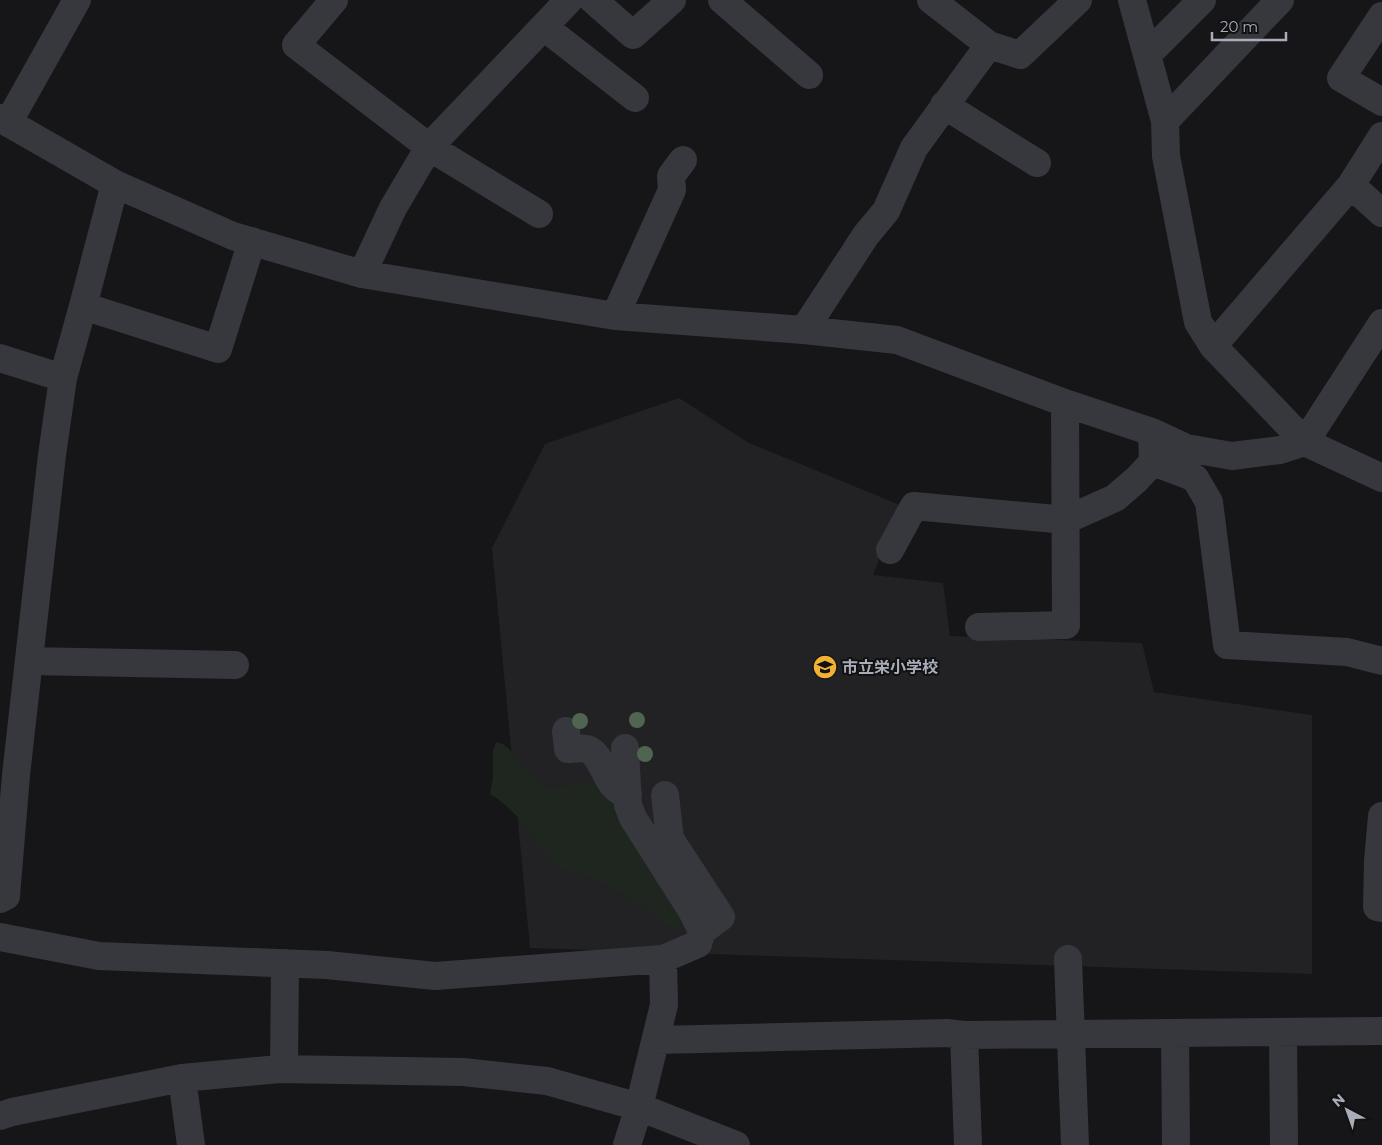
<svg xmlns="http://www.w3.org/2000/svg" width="1382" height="1145" viewBox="0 0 1382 1145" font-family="Montserrat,'Noto Sans JP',sans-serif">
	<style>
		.built { fill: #222225 }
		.green { fill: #1e261f }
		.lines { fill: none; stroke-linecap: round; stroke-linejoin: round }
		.minor { stroke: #37383d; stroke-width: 28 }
		.tree { fill: #506452 }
		.labels { text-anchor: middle; stroke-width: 4; stroke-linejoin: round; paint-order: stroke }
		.poi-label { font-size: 16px; font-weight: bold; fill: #a8adb8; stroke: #111113; text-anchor: start }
	</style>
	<rect width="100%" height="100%" fill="#161618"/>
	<!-- built -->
	<path class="built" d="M679,398L749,443L900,505L873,575L943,583L950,636L1142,643L1154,692L1312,715V974L530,948L492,548L545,444Z"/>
	<!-- green -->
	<path class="green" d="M496,742C499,743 504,744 507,747C511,750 515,758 518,763C523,770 540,786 548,788C568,791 581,774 602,786L685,917L681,926L671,928C649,909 608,883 581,873C572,870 562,870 554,867C533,839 521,813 490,794L493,777V750Z"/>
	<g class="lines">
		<!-- minor -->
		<path class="minor" d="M334,0L296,45L429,147L539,214
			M593,0L633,35L672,0
			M722,0L809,75
			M931,0L989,45
			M1132,0L1165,121L1166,156L1198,322L1213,346L1305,442L1382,478
			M1382,16L1341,78L1382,102
			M544,27L635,98
			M1147,55L1202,0
			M944,105L1037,163
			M0,118L115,184L233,236L362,274L615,316L804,330L897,340L1065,403L1152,432L1153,462L1195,478L1209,502L1227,645L1347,652L1382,661
			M1165,121L1280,0
			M8,123L77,0
			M1351,185L1382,213
			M362,274L393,208L429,147L569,0
			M83,306L218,349L252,241
			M615,316L672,190L671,176L683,160
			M804,330L866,235L886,211L914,148L989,45L1020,55L1078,0
			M1213,346L1351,185L1382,136
			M0,358L63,378
			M1152,432L1186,448L1232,456L1280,450L1305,442L1382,323
			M890,550L914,506L1066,520L1115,498L1136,480L1153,462
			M979,627L1066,625L1065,403
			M29,661L235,665
			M566,731L568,749C574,749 581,747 587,749C606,756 603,789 628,794
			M665,795L670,839L721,917L702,931
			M1382,816L1378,861L1377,907L1382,908
			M0,899L6,896L16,775L52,455L63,378L83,306L115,184
			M0,937L99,956L327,965L435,976L663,959L698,944L702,931L692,911L633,818L628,805L625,748
			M1068,959L1075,1145
			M1283,1032L1284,1145
			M1175,1034L1176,1145
			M964,1035L968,1145
			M656,1040L947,1033L964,1035L1382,1031
			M284,1069L285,963
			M182,1078L191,1145
			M0,1116L12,1112L182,1078L279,1069L463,1072L547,1081L639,1107L736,1145
			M627,1145L639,1107L664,1005L663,959"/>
	</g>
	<!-- trees -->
	<g class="tree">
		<circle cx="637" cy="720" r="8"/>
		<circle cx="580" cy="721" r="8"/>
		<circle cx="645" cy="754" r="8"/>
	</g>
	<!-- icons -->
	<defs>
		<g id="school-disc" transform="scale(1.25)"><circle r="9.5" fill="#f2b134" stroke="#111113"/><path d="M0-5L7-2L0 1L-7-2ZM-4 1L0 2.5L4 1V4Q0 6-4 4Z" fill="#111"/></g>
	</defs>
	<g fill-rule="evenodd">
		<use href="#school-disc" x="825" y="667"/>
	</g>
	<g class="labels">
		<!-- poi labels -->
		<g class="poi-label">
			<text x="842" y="673">市立栄小学校</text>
		</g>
	</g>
	<!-- north arrow -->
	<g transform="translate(1347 1110) rotate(319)" stroke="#111113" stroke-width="4" paint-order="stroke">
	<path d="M0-4L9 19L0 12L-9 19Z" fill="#a8adb8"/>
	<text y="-8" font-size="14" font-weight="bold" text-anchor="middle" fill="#a8adb8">N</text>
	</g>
	<!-- scale -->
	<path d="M1212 32v8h74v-8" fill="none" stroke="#a8adb8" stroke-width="2.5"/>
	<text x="1220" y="32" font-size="15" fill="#a8adb8" stroke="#111113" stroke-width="4" paint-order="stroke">20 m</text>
</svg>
